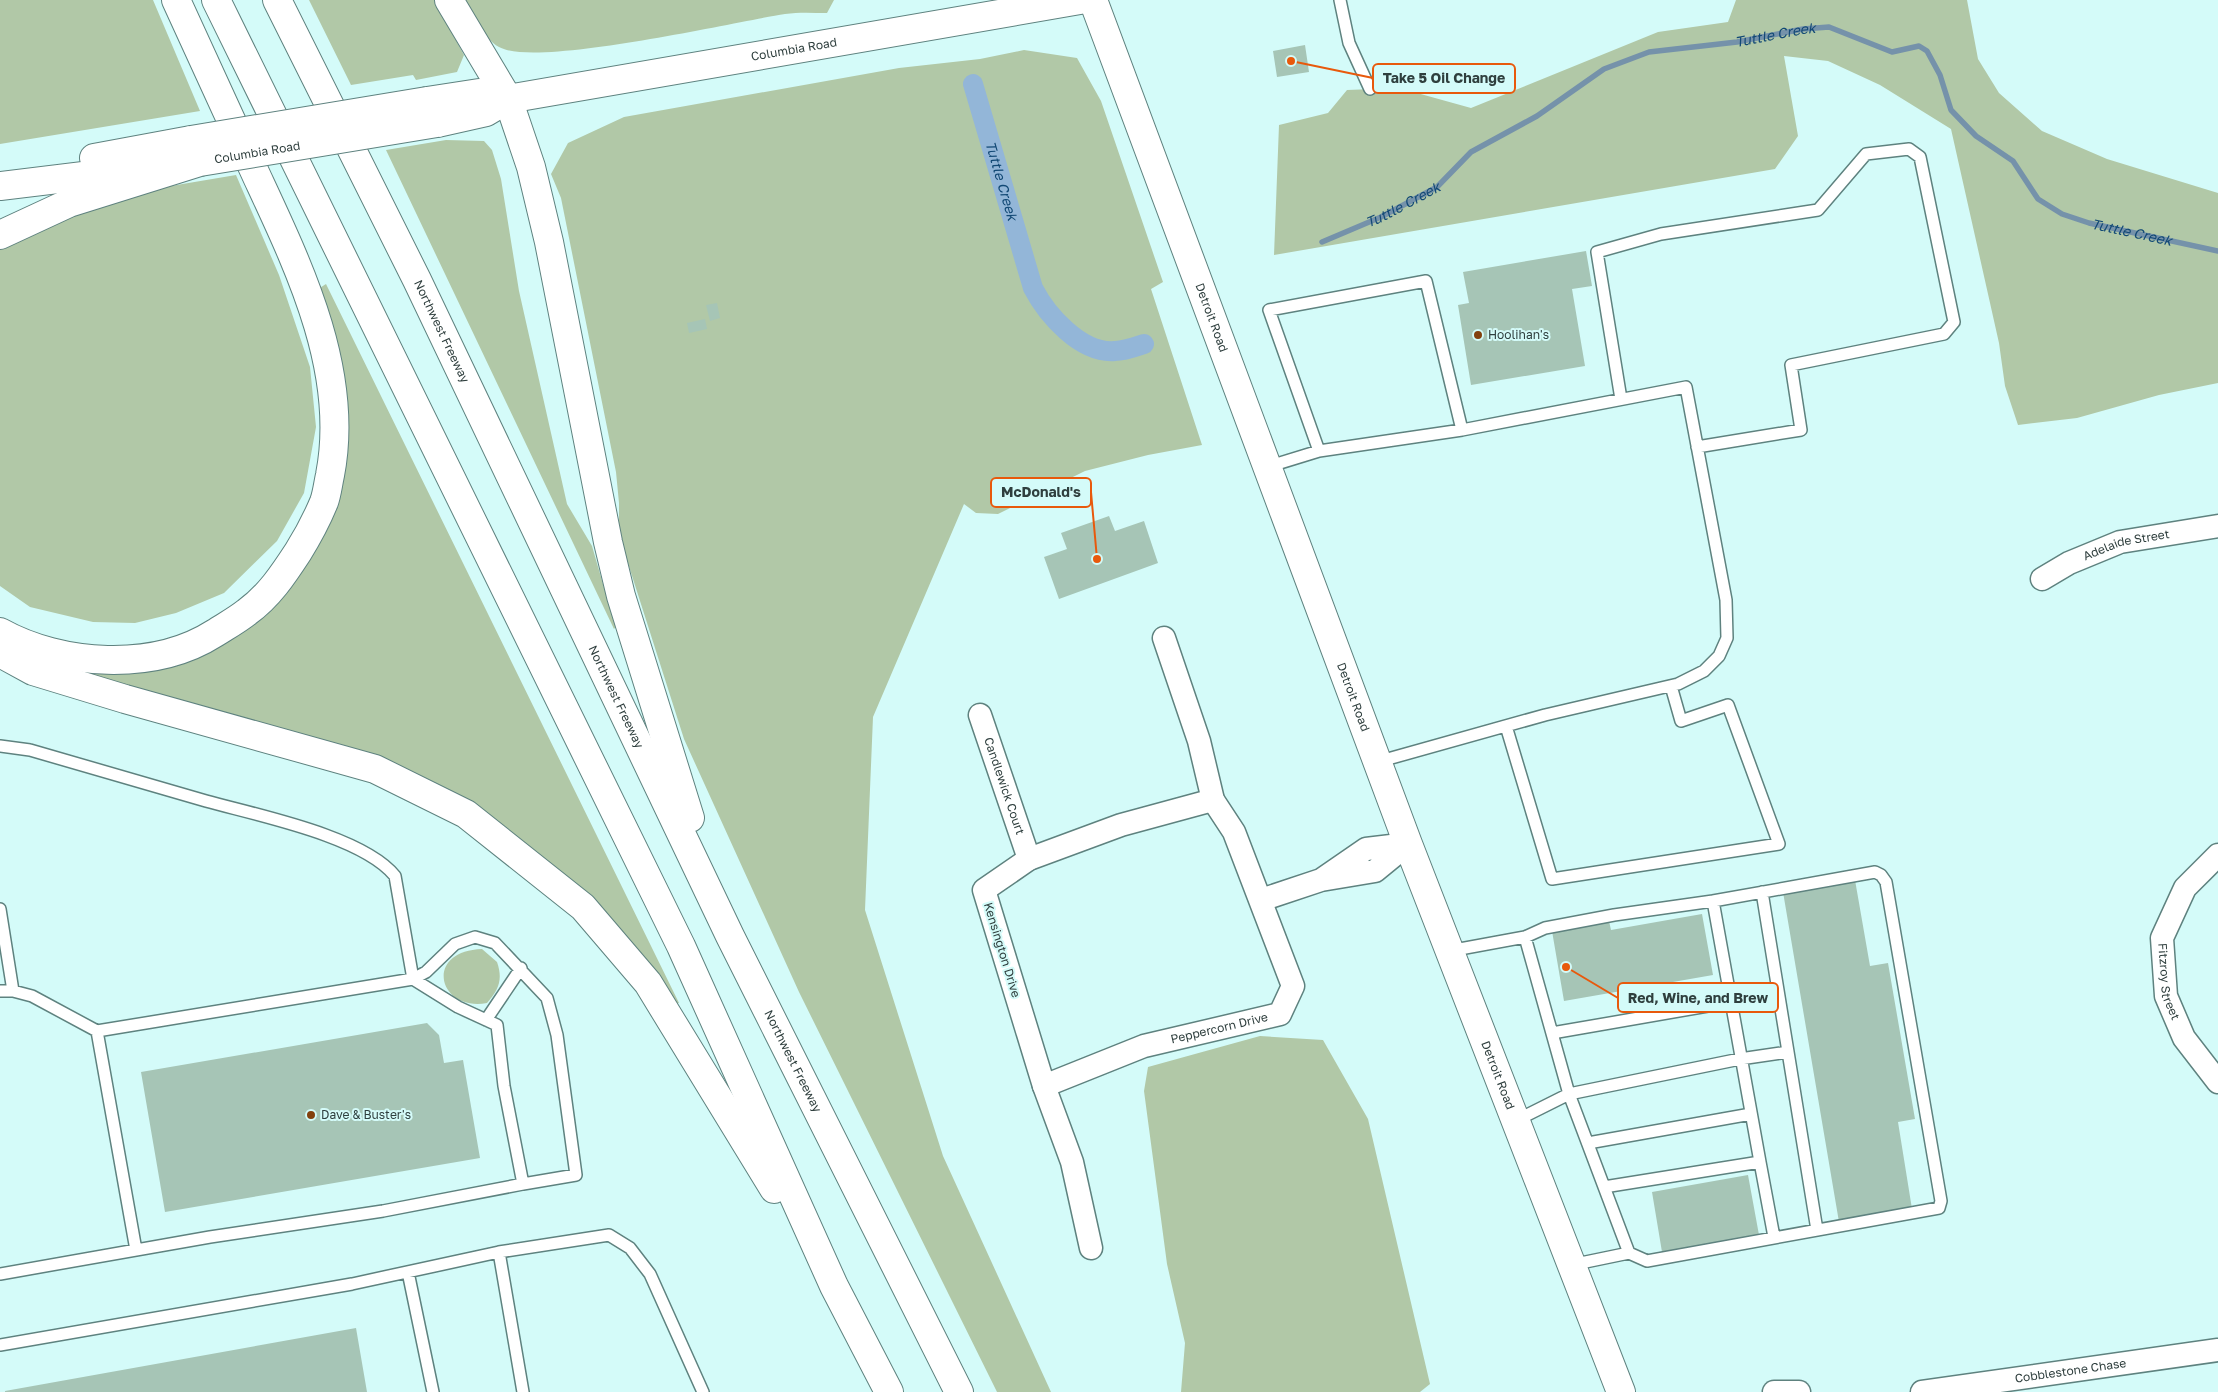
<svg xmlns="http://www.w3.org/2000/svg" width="2218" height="1392" viewBox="0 0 2218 1392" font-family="'Golos Text',sans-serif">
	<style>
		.green { fill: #b1c8a7 }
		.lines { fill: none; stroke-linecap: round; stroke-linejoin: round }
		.stream { stroke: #7592aa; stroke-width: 5.5 }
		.canal { stroke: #93b6d8; stroke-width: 20 }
		.building { fill: #a6c5b6 }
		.lane-casing { stroke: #5e827f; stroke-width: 14 }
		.street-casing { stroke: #5e827f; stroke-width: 25 }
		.secondary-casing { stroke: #5e827f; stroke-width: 30 }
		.primary-casing { stroke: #5e827f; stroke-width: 30 }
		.highway-casing { stroke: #5e827f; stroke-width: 30 }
		.lane { stroke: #fff; stroke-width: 11 }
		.street { stroke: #fff; stroke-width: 22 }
		.secondary { stroke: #fff; stroke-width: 28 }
		.primary { stroke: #fff; stroke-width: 28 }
		.highway { stroke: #fff; stroke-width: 28 }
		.secondary-bridge-casing { stroke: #5e827f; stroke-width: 30; stroke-linecap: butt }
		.secondary-bridge { stroke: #fff; stroke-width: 28 }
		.poi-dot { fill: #83410e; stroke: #d4fbf9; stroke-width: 2 }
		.labels { text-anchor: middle; stroke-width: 4; stroke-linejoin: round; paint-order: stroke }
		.street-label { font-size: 12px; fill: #2f3f3e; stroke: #d4fbf9 }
		.poi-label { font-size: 12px; fill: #2f3f3e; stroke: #d4fbf9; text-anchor: start }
		.water-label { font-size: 14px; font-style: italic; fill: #124975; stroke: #d4fbf9 }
		.leader { fill: none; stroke: #e8590c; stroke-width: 2 }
		.callout-dot { fill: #e8590c; stroke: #d4fbf9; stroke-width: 2 }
		.callout { fill: #d4fbf9; stroke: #e8590c; stroke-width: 2 }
		.callout-label { font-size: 14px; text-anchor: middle; font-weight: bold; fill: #2f3f3e }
	</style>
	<rect width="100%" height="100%" fill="#d4fbf9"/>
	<!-- green -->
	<path class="green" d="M0,0H153L200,111L0,144Z
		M309,0H434L464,55L457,72L416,80L413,75L351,85Z
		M462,0H834L827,13C813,13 799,12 785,14C733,22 536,68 499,47C483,38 472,15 462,0Z
		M1736,0H1967L1978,59L1999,93L2042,131L2107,159L2218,193V383L2159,395L2077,418L2018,425L2005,386L1999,343L1951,129L1880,85L1828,61L1784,56L1798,136L1775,169L1274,255L1279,125L1328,113L1347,90L1399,88L1471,108L1658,32L1728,22Z
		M1024,50L1077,58L1101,101L1163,282L1151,289L1202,445L1148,455L1085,471L998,514L976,513L964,504L873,717L865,910L943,1156L1051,1392H997L799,992L684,739L619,535V503L616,472L561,198L551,174L568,143L624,117L899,68L980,59Z
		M446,140L484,141L492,150L501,179L519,291L567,504L592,546L607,598L619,623L614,629L386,150Z
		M236,175L279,275L310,367L316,427L304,493L277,541L224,593L176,613L135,623L93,622L30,607L0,586V250L13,237L147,190Z
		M326,284L679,1003L670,1005L482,815L76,676L78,668L157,662L290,587L345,442L318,289Z
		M482,949L497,962C503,979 499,990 487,1003C438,1012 423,951 482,949Z
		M1260,1036L1323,1040L1368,1119L1430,1384L1420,1392H1181L1185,1343L1167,1264L1144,1091L1148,1067Z"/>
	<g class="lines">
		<!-- stream -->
		<path class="stream" id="s1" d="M1322,242L1381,217L1437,187L1471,152L1537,116L1604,69L1649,52L1737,42L1803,29L1829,27L1892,52L1919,46L1927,51L1940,75L1951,110L1976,136L2013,161L2038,199L2062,214L2089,223L2218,251"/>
		<!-- canal -->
		<path class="canal" id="s2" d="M973,84L1033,288C1047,315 1081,354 1115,351C1125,351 1135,347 1144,344"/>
	</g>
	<!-- building -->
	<path class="building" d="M1305,45L1309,72L1277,77L1273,51Z
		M1586,251L1592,286L1572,289L1585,366L1471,385L1458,305L1469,303L1463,272Z
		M717,303L720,318L710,321L706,305Z
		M705,319L707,329L689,333L687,323Z
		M1109,516L1115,531L1144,521L1158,563L1059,599L1044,557L1067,549L1061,533Z
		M1855,880L1870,966L1888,963L1915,1119L1898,1122L1912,1209L1839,1222L1783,892Z
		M1702,914L1713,975L1564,1001L1552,931L1609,921L1611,930Z
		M427,1023L439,1035L444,1063L463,1060L480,1158L165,1212L141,1072Z
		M1748,1175L1759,1235L1662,1252L1652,1192Z
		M356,1328L367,1392H5V1391Z"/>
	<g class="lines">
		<!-- lane casing -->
		<g class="lane-casing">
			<path id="lane" d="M1340,0L1349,43L1370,89
				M1621,399L1597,252L1661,234L1818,210L1866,154L1909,149L1920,157L1954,322L1944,334L1791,365L1801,430L1697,447
				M1319,451L1269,310L1426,281L1462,430
				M1267,467L1319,451L1462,430L1686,387L1726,600L1727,638L1719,656L1704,671L1678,684L1545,715L1377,762
				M1506,726L1552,879L1779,844L1728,705L1681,721L1671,686
				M0,746L30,750C89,767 148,784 206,801C256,815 363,836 395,876L413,979L426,972L455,944L475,937L495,943L547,998L557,1035L576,1175L523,1184
				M1762,892L1817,1230
				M0,909L13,991
				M1449,951L1525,937L1545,928L1614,915L1713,901L1875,872L1881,875L1886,882L1941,1201L1939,1208L1647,1261L1629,1253L1571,1265
				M0,991H13L32,996L97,1031L413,979L458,1007L497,1025L504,1086L523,1184L383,1211L210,1237L0,1274
				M486,1020L521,968
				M97,1031L136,1250
				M1552,1033L1731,1002
				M1515,1121L1569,1094L1525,937
				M1588,1143L1751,1114
				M1760,1162L1774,1237
				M1604,1187L1760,1162L1713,901
				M499,1252L523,1392
				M1629,1253L1569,1094L1740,1059L1788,1052
				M408,1272L433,1392
				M0,1345L352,1284L499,1252L609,1235L630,1248L650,1274L703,1392"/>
		</g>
		<!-- street casing -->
		<g class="street-casing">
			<g id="street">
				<path id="s3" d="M2042,579L2069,563L2120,542L2218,526"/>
				<path id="s4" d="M980,715L1029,859"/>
				<path id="s5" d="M2218,855L2185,888L2162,938L2166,996L2184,1038L2218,1082"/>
				<path d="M1261,900L1321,880L1375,871L1408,844L1366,849L1321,880"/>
				<path id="s6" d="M1044,1086L1144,1046L1280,1014L1293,986L1234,832L1213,800L1199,741L1164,638"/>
				<path d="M1091,1248L1072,1162L1044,1086L984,890L1029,859L1121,825L1213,800"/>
				<path d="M1774,1392H1799"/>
				<path id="s7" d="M1922,1392L2218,1350"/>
			</g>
		</g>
		<!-- secondary casing -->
		<g class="secondary-casing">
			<g id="secondary">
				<path d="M427,101L479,93L508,99"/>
				<path id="s8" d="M437,123L486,112L508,99L1080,0"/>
				<path d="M94,158L191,140"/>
				<path d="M0,186L165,166"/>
			</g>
		</g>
		<!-- primary casing -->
		<g class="primary-casing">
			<g id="primary">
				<path id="s9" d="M1093,0L1408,844L1621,1392"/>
			</g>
		</g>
		<!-- highway casing -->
		<g class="highway-casing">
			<g id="highway">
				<path d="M216,0L681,946L834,1286L889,1392"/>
				<path id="s10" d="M277,0L417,280L730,936L959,1392"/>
				<path d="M449,0L508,99L531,167L549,242L608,542L621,596L690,818"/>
				<path d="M0,235L69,203L200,162"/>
				<path d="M0,632C61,666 154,672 215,633C226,626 237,620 247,612C269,596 283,575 298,552C308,536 317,519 324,502C327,494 328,484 330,475C350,373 300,269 258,179C231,119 203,60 176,0"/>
				<path d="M0,653L33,671L125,699L375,769L466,814L583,907L648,983L774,1189"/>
			</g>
		</g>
		<!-- lane -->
		<use href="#lane" class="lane"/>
		<!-- street -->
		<use href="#street" class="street"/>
		<!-- secondary -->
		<use href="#secondary" class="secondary"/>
		<!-- primary -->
		<use href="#primary" class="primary"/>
		<!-- highway -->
		<use href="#highway" class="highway"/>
		<!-- secondary-bridge casing -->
		<g class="secondary-bridge-casing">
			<g id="secondary-bridge">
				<path d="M191,140L427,101"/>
				<path id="s11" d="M200,162L437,123"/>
			</g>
		</g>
		<!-- secondary-bridge -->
		<use href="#secondary-bridge" class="secondary-bridge"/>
	</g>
	<!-- markers -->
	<g class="poi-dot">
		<circle cx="1478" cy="335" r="5"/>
		<circle cx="311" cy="1115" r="5"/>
	</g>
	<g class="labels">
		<!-- street labels -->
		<g class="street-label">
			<text dy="4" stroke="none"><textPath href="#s8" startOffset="366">Columbia Road</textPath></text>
			<text dy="4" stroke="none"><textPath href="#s11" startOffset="58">Columbia Road</textPath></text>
			<text dy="4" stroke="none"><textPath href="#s9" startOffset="339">Detroit Road</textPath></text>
			<text dy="4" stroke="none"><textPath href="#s10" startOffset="370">Northwest Freeway</textPath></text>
			<text dy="4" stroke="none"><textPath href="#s3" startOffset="92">Adelaide Street</textPath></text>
			<text dy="4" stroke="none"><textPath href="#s10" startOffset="775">Northwest Freeway</textPath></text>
			<text dy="4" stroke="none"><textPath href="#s9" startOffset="744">Detroit Road</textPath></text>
			<text dy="4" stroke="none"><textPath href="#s4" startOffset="75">Candlewick Court</textPath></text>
			<text transform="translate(1002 950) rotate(73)" y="4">Kensington Drive</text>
			<text dy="4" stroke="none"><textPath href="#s5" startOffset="146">Fitzroy Street</textPath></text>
			<text dy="4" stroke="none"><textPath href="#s6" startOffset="185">Peppercorn Drive</textPath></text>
			<text dy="4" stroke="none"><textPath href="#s10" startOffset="1180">Northwest Freeway</textPath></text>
			<text dy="4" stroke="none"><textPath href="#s9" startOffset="1149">Detroit Road</textPath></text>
			<text dy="4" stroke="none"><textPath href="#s7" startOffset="150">Cobblestone Chase</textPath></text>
		</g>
		<!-- poi labels -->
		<g class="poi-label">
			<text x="1488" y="339">Hoolihan's</text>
			<text x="321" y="1119">Dave &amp; Buster's</text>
		</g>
		<!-- water labels -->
		<g class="water-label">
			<text dy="5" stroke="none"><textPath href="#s1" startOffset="509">Tuttle Creek</textPath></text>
			<text dy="5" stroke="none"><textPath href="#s2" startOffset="101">Tuttle Creek</textPath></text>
			<text dy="5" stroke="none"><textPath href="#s1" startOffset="89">Tuttle Creek</textPath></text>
			<text dy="5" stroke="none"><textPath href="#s1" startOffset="959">Tuttle Creek</textPath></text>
		</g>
	</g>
	<!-- callouts -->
	<path class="leader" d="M1291 61L1373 78M1097 559L1091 492M1566 967L1618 998"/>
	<g class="callout-dot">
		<circle cx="1291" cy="61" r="5"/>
		<circle cx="1097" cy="559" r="5"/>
		<circle cx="1566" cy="967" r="5"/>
	</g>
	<g class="callout">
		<rect x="1373" y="64" width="142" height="29" rx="5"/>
		<rect x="991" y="478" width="100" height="29" rx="5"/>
		<rect x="1618" y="983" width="160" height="29" rx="5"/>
	</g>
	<g class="callout-label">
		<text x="1444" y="83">Take 5 Oil Change</text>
		<text x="1041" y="497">McDonald's</text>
		<text x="1698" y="1003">Red, Wine, and Brew</text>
	</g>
</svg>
